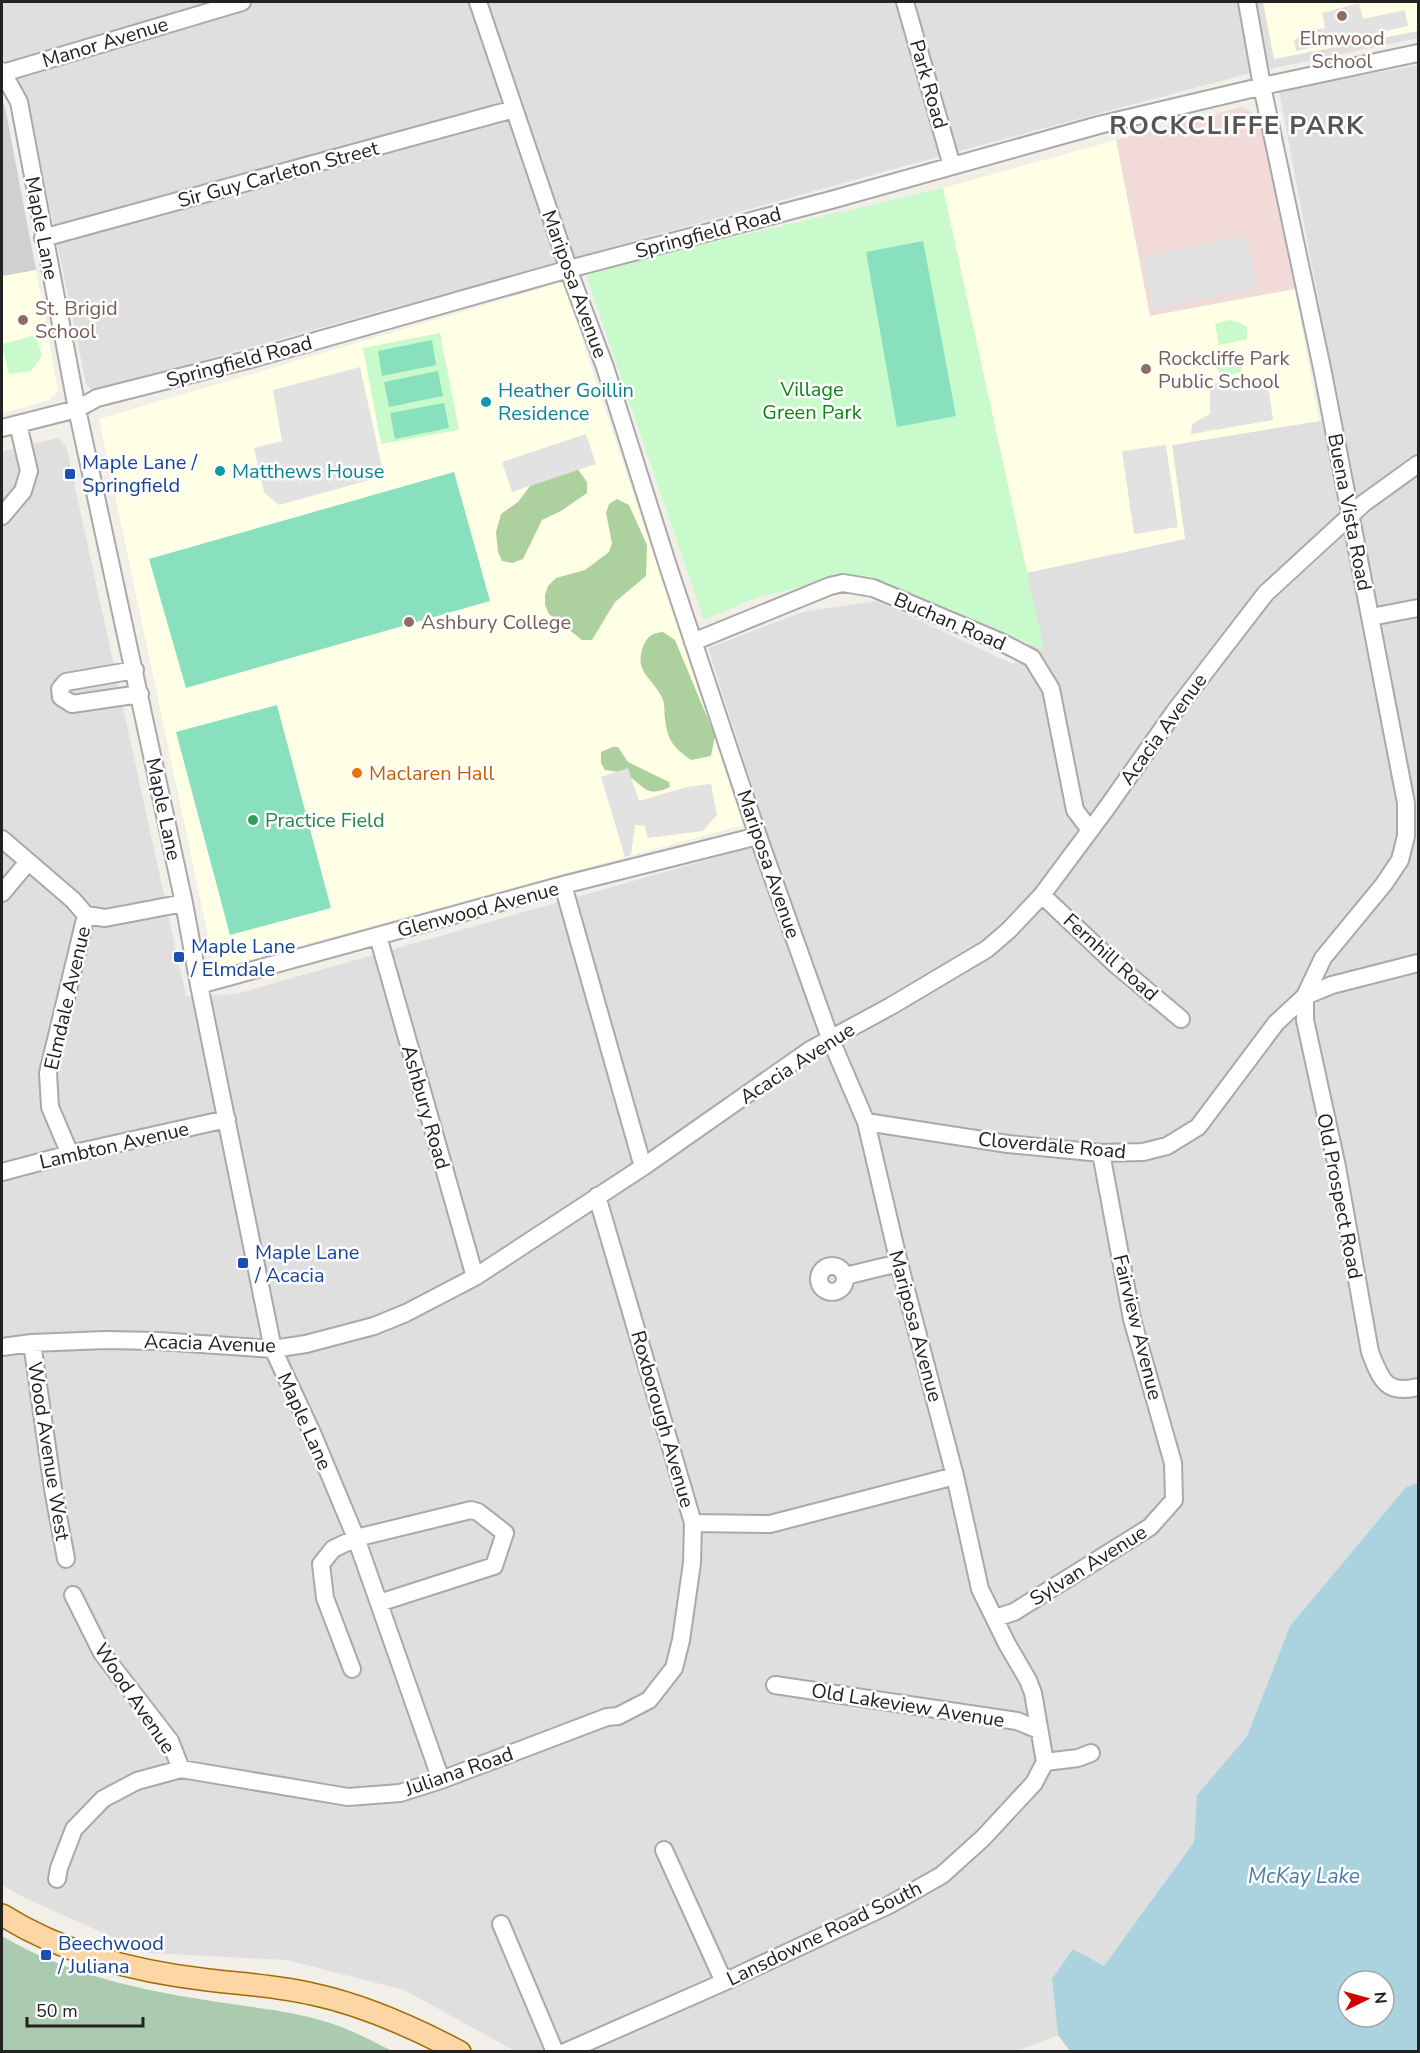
<svg xmlns="http://www.w3.org/2000/svg" width="1420" height="2053" viewBox="0 0 1420 2053" font-family="'Nunito Sans',sans-serif">
	<style>
		.residential { fill: #e0dfdf }
		.commercial { fill: #f2dad9 }
		.education { fill: #ffffe5 }
		.religious { fill: #d0d0d0 }
		.forest { fill: #add19e }
		.cemetery { fill: #aacbaf }
		.park { fill: #c8facc }
		.pitch { fill: #88e0be }
		.parking { fill: #e2e2e2 }
		.water { fill: #aad3df; fill-rule: evenodd }
		.lines { fill: none; stroke-linecap: round; stroke-linejoin: round }
		.minor-casing { stroke: #a9a9a9; stroke-width: 20 }
		.major-casing { stroke: #a06b00; stroke-width: 24 }
		.minor { stroke: #fff; stroke-width: 16 }
		.major { stroke: #fcd6a4; stroke-width: 21 }
		.education-dot { fill: #8d6e63; stroke: #fff; stroke-width: 2 }
		.culture-dot { fill: #0f9aa8; stroke: #fff; stroke-width: 2 }
		.transit-dot { fill: #1a4fb4; stroke: #fff; stroke-width: 2 }
		.food-dot { fill: #e8710a; stroke: #fff; stroke-width: 2 }
		.leisure-dot { fill: #2e9e5b; stroke: #fff; stroke-width: 2 }
		.labels { text-anchor: middle; stroke-width: 5; stroke-linejoin: round; paint-order: stroke }
		.education-label { font-size: 20px; fill: #785e54; stroke: #fff; text-anchor: start }
		.street-label { font-size: 20px; fill: #222; stroke: #fff }
		.park-label { font-size: 20px; fill: #0c8416; stroke: #fff }
		.culture-label { font-size: 20px; fill: #0d838f; stroke: #fff; text-anchor: start }
		.transit-label { font-size: 20px; fill: #164399; stroke: #fff; text-anchor: start }
		.food-label { font-size: 20px; fill: #c56008; stroke: #fff; text-anchor: start }
		.leisure-label { font-size: 20px; fill: #27864d; stroke: #fff; text-anchor: start }
		.water-label { font-size: 21px; font-style: italic; fill: #4a7aab; stroke: #fff }
		.district-label { font-size: 26px; font-weight: bold; letter-spacing: 1.5px; fill: #555; stroke: #fff }
	</style>
	<rect width="100%" height="100%" fill="#f2efe9"/>
	<!-- residential -->
	<path class="residential" d="M2,2H1418V38L1254,72L937,157L92,391L86,384L32,120L19,83L2,55Z
		M1418,65V1483L1406,1487L1290,1626L1247,1736L1197,1795L1194,1842L1104,1967L1073,1949L1052,1979L1058,2035L1014,2052L515,2051L404,1990L287,1960L148,1953L25,1898L2,1885V452L58,438L66,446L186,996L236,994L770,842L708,648L803,612L877,601L1013,664L1040,631L1026,573L1185,539L1172,445L1319,421L1340,415L1279,91Z"/>
	<!-- commercial -->
	<path class="commercial" d="M1242,107L1260,116L1295,289L1150,316L1116,140Z"/>
	<!-- education -->
	<path class="education" d="M1263,2H1418V31L1274,59Z
		M1116,140L1150,316L1295,289L1319,421L1172,445L1185,539L1026,573L943,188Z
		M36,270L58,390L50,400L2,413V276Z
		M563,282L743,825L215,969L99,419Z"/>
	<!-- religious -->
	<path class="religious" d="M2,99L5,107L36,270L2,276Z"/>
	<!-- forest -->
	<path class="forest" d="M574,464L587,482V493L561,511L542,520L523,559L512,563L502,561L498,552L496,532L501,514L518,502L537,477Z
		M617,499L629,505L647,545L646,576L615,602L592,640H582L549,614L545,605V595L548,586L556,578L585,570L609,552L612,543L606,513L609,504Z
		M663,632L675,640L715,736L711,756L691,760C673,747 668,741 665,719C664,713 665,705 663,700C655,679 633,673 643,647C647,636 652,633 663,632Z
		M612,747H618L628,762L669,782L670,787C644,800 643,782 624,774C618,771 611,771 605,770L601,763V752Z"/>
	<!-- cemetery -->
	<path class="cemetery" d="M2,1936C67,1975 144,1991 218,2002C256,2008 294,2011 330,2023C352,2030 372,2041 392,2051H2Z"/>
	<!-- park -->
	<path class="park" d="M943,188L1044,650L944,607L844,577L758,597L704,620L585,272Z
		M1229,320L1241,323L1247,327V339L1219,345L1215,324Z
		M440,333L459,430L381,444L363,348Z
		M36,335L42,356L31,371L9,374L2,344Z
		M1228,355L1238,358L1241,365V372L1227,377L1221,376L1215,365L1216,360Z"/>
	<!-- pitch -->
	<path class="pitch" d="M923,241L956,416L897,427L866,252Z
		M432,340L436,365L382,376L378,351Z
		M438,371L443,396L389,407L384,382Z
		M444,403L449,428L395,439L390,413Z
		M454,472L490,601L186,688L149,559Z
		M277,705L331,908L230,935L176,732Z"/>
	<!-- parking -->
	<path class="parking" d="M1359,3L1363,19L1405,10L1408,26L1296,51L1294,41L1303,32L1325,28L1322,13Z
		M1246,236L1257,288L1153,310L1142,257Z
		M360,367L384,476L279,505L264,492L254,448L282,441L273,390Z
		M1267,377L1273,420L1191,434L1192,424L1210,414V384Z
		M586,434L596,464L512,492L502,462Z
		M1166,445L1178,527L1134,534L1122,451Z
		M628,768L639,801L687,787L711,784L717,815L703,831L648,838L645,826L635,825L631,855L625,857L601,777Z"/>
	<!-- water -->
	<path class="water" d="M1418,1483V2051H1070L1058,2035L1052,1979L1073,1949L1104,1966L1194,1842L1197,1795L1247,1736L1290,1626L1406,1487ZM1348,1981H1384V2017H1348Z"/>
	<g class="lines">
		<!-- minor casing -->
		<g class="minor-casing">
			<path id="minor" d="M478,2L573,282L605,367L669,569L758,836L830,1038L866,1122L899,1263L955,1476L980,1589L1007,1644L1028,1680L1033,1693L1045,1762L1034,1783L983,1838L942,1875L889,1905L724,1982L565,2052
				M905,2L952,166
				M1247,2L1262,86L1323,373L1406,803V836L1400,860L1384,884L1323,958L1305,996V1020L1337,1167L1370,1352C1381,1380 1386,1395 1418,1387
				M2,71L19,102L77,409L184,903L199,985L273,1349L313,1435L356,1538L441,1780
				M3,73L242,2
				M43,238L514,109
				M2,428L77,409L97,398L255,358L569,269L831,200L1099,125L1272,84L1418,53
				M2,516L23,491L29,471L18,424
				M1371,617L1418,608
				M693,642L830,586L843,583L873,588L1001,642L1032,658L1051,689L1075,810L1090,830
				M135,670L66,682L60,689L61,697L72,704L140,694
				M2,839L73,900L86,915
				M563,885L643,1167
				M2,893L28,862
				M1042,895L1114,963L1181,1019
				M86,915L105,918L184,903
				M378,936L475,1277
				M199,985L563,885L758,836
				M866,1122L1008,1144L1101,1153L1143,1152L1167,1146L1198,1127L1276,1023L1305,996L1332,985L1418,963
				M70,1154L50,1107L48,1073L86,915
				M2,1172L70,1154L227,1119
				M819 1279a13 13 0 1 1 26 0a13 13 0 1 1-26 0Z
				M845,1276L899,1263
				M32,1343L53,1489L66,1559
				M2,1347L32,1343L105,1340L158,1341L273,1349L306,1344L374,1326L406,1313L475,1277L643,1167L810,1050L891,1006L987,949L1009,930L1042,895L1106,809L1175,711L1266,593L1364,503L1418,464
				M693,1523L770,1524L955,1476
				M73,1595L102,1653L170,1741L181,1769
				M995,1618L1014,1612L1150,1527L1174,1500L1173,1463L1132,1319L1101,1153
				M352,1669L325,1598L321,1564L333,1549L356,1538L471,1510L478,1512L505,1533L494,1566L379,1603
				M775,1685L1017,1721L1039,1730
				M1045,1762L1078,1758L1091,1753
				M664,1850L724,1982
				M57,1879L59,1868L74,1829L103,1799L137,1781L181,1769L348,1797L400,1793L441,1780L607,1717L618,1716L649,1700L674,1668L681,1640L692,1563L693,1523L597,1196
				M501,1924L555,2052"/>
		</g>
		<!-- major casing -->
		<g class="major-casing">
			<path id="major" d="M2,1915C64,1954 136,1972 208,1980C243,1984 278,1986 312,1994C364,2005 413,2027 460,2052"/>
		</g>
		<!-- minor -->
		<use href="#minor" class="minor"/>
		<!-- major -->
		<use href="#major" class="major"/>
	</g>
	<!-- markers -->
	<g class="education-dot">
		<circle cx="1342" cy="16" r="6"/>
		<circle cx="23" cy="320" r="6"/>
		<circle cx="1146" cy="369" r="6"/>
		<circle cx="409" cy="622" r="6"/>
	</g>
	<g class="culture-dot">
		<circle cx="486" cy="402" r="6"/>
		<circle cx="220" cy="471" r="6"/>
	</g>
	<g class="transit-dot">
		<rect x="64" y="468" width="12" height="12" rx="3"/>
		<rect x="173" y="951" width="12" height="12" rx="3"/>
		<rect x="237" y="1257" width="12" height="12" rx="3"/>
		<rect x="40" y="1949" width="12" height="12" rx="3"/>
	</g>
	<circle class="food-dot" cx="357" cy="773" r="6"/>
	<circle class="leisure-dot" cx="253" cy="820" r="6"/>
	<g class="labels">
		<!-- education labels -->
		<g class="education-label">
			<text x="1342" y="45" text-anchor="middle">Elmwood<tspan x="1342" dy="23">School</tspan></text>
			<text x="35" y="315">St. Brigid<tspan x="35" dy="23">School</tspan></text>
			<text x="1158" y="365">Rockcliffe Park<tspan x="1158" dy="23">Public School</tspan></text>
			<text x="421" y="629">Ashbury College</text>
		</g>
		<!-- street labels -->
		<g class="street-label">
			<text transform="translate(105 42) rotate(-17)" y="7">Manor Avenue</text>
			<text transform="translate(929 84) rotate(74)" y="7">Park Road</text>
			<text transform="translate(278 174) rotate(-15)" y="7">Sir Guy Carleton Street</text>
			<text transform="translate(42 228) rotate(79)" y="7">Maple Lane</text>
			<text transform="translate(708 232) rotate(-15)" y="7">Springfield Road</text>
			<text transform="translate(575 284) rotate(70)" y="7">Mariposa Avenue</text>
			<text transform="translate(239 361) rotate(-15)" y="7">Springfield Road</text>
			<text transform="translate(1350 512) rotate(79)" y="7">Buena Vista Road</text>
			<text transform="translate(950 621) rotate(23)" y="7">Buchan Road</text>
			<text transform="translate(1163 729) rotate(-54)" y="7">Acacia Avenue</text>
			<text transform="translate(164 809) rotate(78)" y="7">Maple Lane</text>
			<text transform="translate(769 864) rotate(71)" y="7">Mariposa Avenue</text>
			<text transform="translate(478 909) rotate(-15)" y="7">Glenwood Avenue</text>
			<text transform="translate(1111 957) rotate(42)" y="7">Fernhill Road</text>
			<text transform="translate(67 998) rotate(-77)" y="7">Elmdale Avenue</text>
			<text transform="translate(797 1063) rotate(-33)" y="7">Acacia Avenue</text>
			<text transform="translate(426 1107) rotate(74)" y="7">Ashbury Road</text>
			<text transform="translate(114 1145) rotate(-13)" y="7">Lambton Avenue</text>
			<text transform="translate(1052 1145) rotate(5)" y="7">Cloverdale Road</text>
			<text transform="translate(1340 1196) rotate(79)" y="7">Old Prospect Road</text>
			<text transform="translate(916 1326) rotate(75)" y="7">Mariposa Avenue</text>
			<text transform="translate(1138 1327) rotate(76)" y="7">Fairview Avenue</text>
			<text transform="translate(210 1343) rotate(2)" y="7">Acacia Avenue</text>
			<text transform="translate(663 1419) rotate(74)" y="7">Roxborough Avenue</text>
			<text transform="translate(305 1421) rotate(66)" y="7">Maple Lane</text>
			<text transform="translate(49 1451) rotate(81)" y="7">Wood Avenue West</text>
			<text transform="translate(1088 1565) rotate(-32)" y="7">Sylvan Avenue</text>
			<text transform="translate(135 1698) rotate(56)" y="7">Wood Avenue</text>
			<text transform="translate(908 1705) rotate(9)" y="7">Old Lakeview Avenue</text>
			<text transform="translate(459 1771) rotate(-19)" y="7">Juliana Road</text>
			<text transform="translate(824 1933) rotate(-26)" y="7">Lansdowne Road South</text>
		</g>
		<!-- park labels -->
		<g class="park-label">
			<text x="812" y="396">Village<tspan x="812" dy="23">Green Park</tspan></text>
		</g>
		<!-- culture labels -->
		<g class="culture-label">
			<text x="498" y="397">Heather Goillin<tspan x="498" dy="23">Residence</tspan></text>
			<text x="232" y="478">Matthews House</text>
		</g>
		<!-- transit labels -->
		<g class="transit-label">
			<text x="82" y="469">Maple Lane /<tspan x="82" dy="23">Springfield</tspan></text>
			<text x="191" y="953">Maple Lane<tspan x="191" dy="23">/ Elmdale</tspan></text>
			<text x="255" y="1259">Maple Lane<tspan x="255" dy="23">/ Acacia</tspan></text>
			<text x="58" y="1950">Beechwood<tspan x="58" dy="23">/ Juliana</tspan></text>
		</g>
		<!-- food labels -->
		<g class="food-label">
			<text x="369" y="780">Maclaren Hall</text>
		</g>
		<!-- leisure labels -->
		<g class="leisure-label">
			<text x="265" y="827">Practice Field</text>
		</g>
		<!-- water labels -->
		<g class="water-label">
			<text x="1304" y="1883">McKay Lake</text>
		</g>
		<!-- district labels -->
		<g class="district-label">
			<text x="1237" y="134">ROCKCLIFFE PARK</text>
		</g>
	</g>
	<!-- border -->
	<rect width="1420" height="2053" fill="none" stroke="#222222" stroke-width="6"/>
	<!-- north arrow -->
	<g transform="translate(1366 1999) rotate(85)"><circle r="28" fill="#ffffff" stroke="#a7a7a7" stroke-width="1.5"/>
	<path d="M0-4.5L10 22L0 15L-10 22Z" fill="#d40000"/>
	<text y="-9" font-size="16" font-weight="bold" text-anchor="middle" fill="#222222">N</text>
	</g>
	<!-- scale -->
	<path d="M27 2017v9h116v-9" fill="none" stroke="#222222" stroke-width="3"/>
	<text x="36" y="2017" font-size="18" fill="#222222" stroke="#ffffff" stroke-width="4.5" paint-order="stroke">50 m</text>
</svg>
